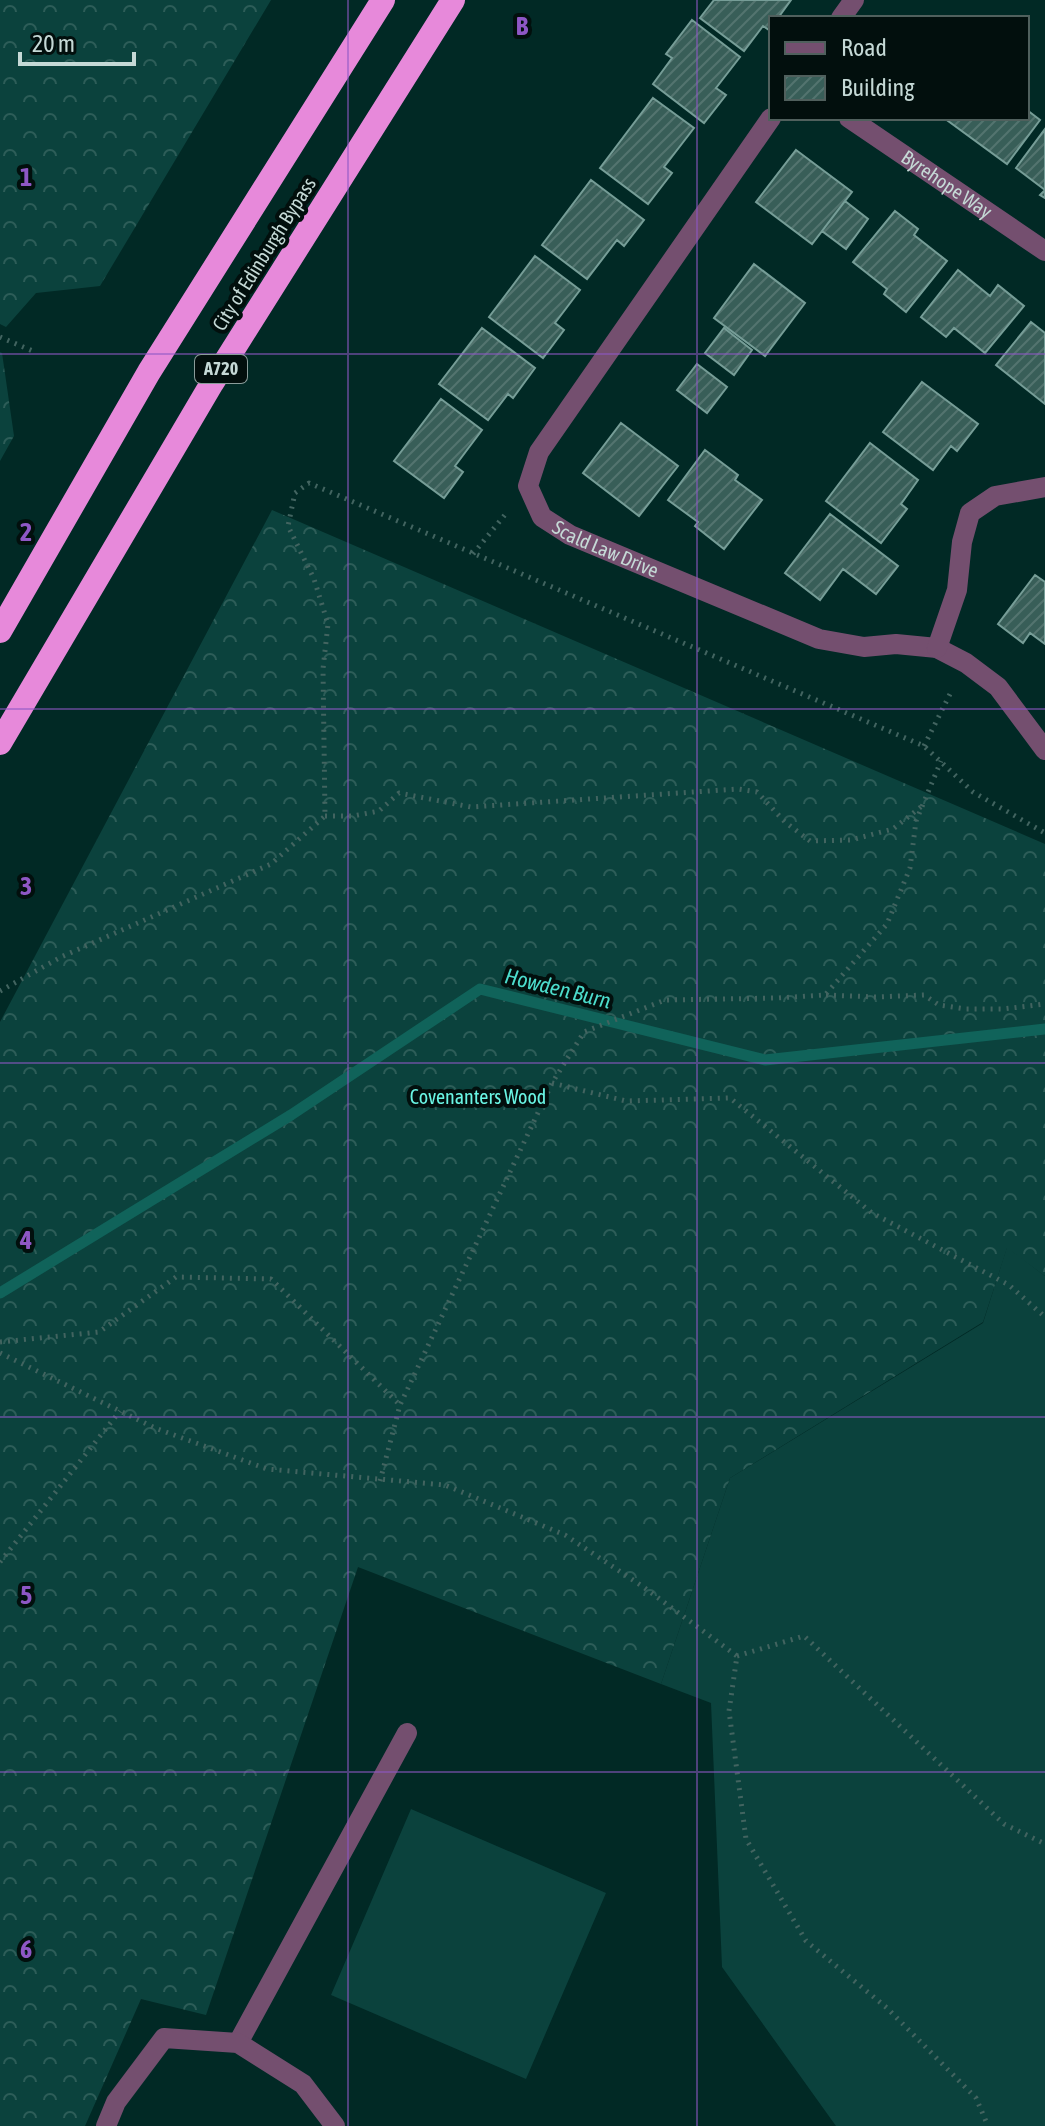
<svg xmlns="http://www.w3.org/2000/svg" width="1045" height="2126" viewBox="0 0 1045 2126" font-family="'Asap Condensed',sans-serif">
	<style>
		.grass { fill: #0b423d }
		.forest { fill: url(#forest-crowns) }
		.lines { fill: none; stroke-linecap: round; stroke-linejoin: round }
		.stream { stroke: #10635a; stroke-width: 11 }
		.building { fill: url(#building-hatch); stroke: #769d97; stroke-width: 2 }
		.path { stroke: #426460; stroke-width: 5; stroke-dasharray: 2 6; stroke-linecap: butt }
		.minor { stroke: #744f6f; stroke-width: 20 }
		.highway { stroke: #e789da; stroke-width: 24 }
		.grid { fill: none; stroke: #8e57c5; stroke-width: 2; stroke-opacity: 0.55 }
		.labels { text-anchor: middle; stroke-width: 8; stroke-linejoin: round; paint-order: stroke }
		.shield { fill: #020f0d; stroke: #8a9c9a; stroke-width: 2 }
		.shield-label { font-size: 18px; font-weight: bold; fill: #c5d9d6 }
		.street-label { font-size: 20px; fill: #c5d9d6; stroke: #020f0d }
		.park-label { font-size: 20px; fill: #6af6e5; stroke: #020f0d }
		.water-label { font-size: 22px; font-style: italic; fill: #4cdccc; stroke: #020f0d }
		.grid-label { font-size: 26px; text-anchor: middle; font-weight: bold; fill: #8e57c5; stroke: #020f0d; stroke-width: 8; stroke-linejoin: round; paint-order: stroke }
	</style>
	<defs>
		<pattern id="forest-crowns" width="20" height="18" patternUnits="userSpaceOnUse" patternTransform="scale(2)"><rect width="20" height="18" fill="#0b423d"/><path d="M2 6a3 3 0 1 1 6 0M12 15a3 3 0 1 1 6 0" fill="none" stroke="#2d5d58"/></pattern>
		<pattern id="building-hatch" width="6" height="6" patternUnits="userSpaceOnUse" patternTransform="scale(2)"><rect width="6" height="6" fill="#385e58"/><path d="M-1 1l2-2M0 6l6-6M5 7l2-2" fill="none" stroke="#53746f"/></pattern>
	</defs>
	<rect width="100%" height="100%" fill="#012925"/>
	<!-- grass -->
	<path class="grass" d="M1007,1247L1045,1276V2126H836L722,1967L711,1703L661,1684L730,1478L983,1323Z
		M411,1809L606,1893L526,2079L331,1995Z"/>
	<!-- forest -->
	<path class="forest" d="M0,0H271L100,286L36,293L6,327L0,324Z
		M0,352L2,353L14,436L0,461Z
		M272,510L1045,844V1276L1007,1248L983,1322L730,1478L661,1684L358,1567L206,2015L141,1999L85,2126H0V1022Z"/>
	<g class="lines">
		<!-- stream -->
		<path class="stream" d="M0,1293L291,1115L480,989L765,1060L1045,1029"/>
	</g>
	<!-- building -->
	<path class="building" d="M714,0H791L778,18H771L769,30L763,26L744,51L700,18Z
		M692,20L740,57L716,88L726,95L704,123L653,84L672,58L666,54Z
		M653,98L694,128L664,167L672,173L648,204L600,168Z
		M1027,110L1040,120L1007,164L944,118H1027Z
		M1045,129V198L1040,195L1045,190L1016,168Z
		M796,150L852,192L812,244L756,202Z
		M591,180L644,220L624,246L617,240L587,279L542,245Z
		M845,201L868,219L846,249L822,231Z
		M895,211L918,229L914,235L947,261L906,312L884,294L887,289L853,262Z
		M535,256L580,290L555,323L564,330L543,358L489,317Z
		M754,264L805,303L765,356L714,318Z
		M958,270L990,296L998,285L1024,306L985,353L954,328L946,337L921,317Z
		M1031,322L1045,333V404L996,365Z
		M482,328L535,368L513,398L508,394L488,420L439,384Z
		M724,328L752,350L734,375L705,353Z
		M697,364L727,387L707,413L677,390Z
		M922,382L978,424L957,451L951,446L933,470L883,432Z
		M441,399L482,430L455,466L463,472L444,498L394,461Z
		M621,423L678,466L639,516L583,473Z
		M870,443L918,480L901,504L907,509L881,543L826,501Z
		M705,450L738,475L735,480L762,500L724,549L695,526L698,522L668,500Z
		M830,514L898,566L876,594L843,569L820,600L785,573Z
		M1035,575L1045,582V644L1030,633L1023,643L998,624Z"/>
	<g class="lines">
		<!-- path -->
		<path class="path" d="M0,337L35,352
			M473,554L508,511
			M924,746L952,690
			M325,816H353L379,811L399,793L471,807L738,789L757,792L785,822L810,841L851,840L893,829L922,806
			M0,991L61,957L271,864L325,816L323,669L328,624L314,579L288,526L295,493L309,483L924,746L973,792L1045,833
			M826,995L877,997L924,995L939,1005L966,1009H1003L1045,1004
			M552,1083L626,1101L730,1098L872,1213L1009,1285L1045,1317
			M0,1342L99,1332L176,1277L271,1279L400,1405
			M0,1353L155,1428L267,1469L445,1485L565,1535L642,1586L737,1656L729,1711L746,1839L806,1941L887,2008L976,2098L988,2126
			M380,1481L400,1405L552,1083L584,1032L665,1000L777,998L825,995L887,924L910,868L916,821L941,761
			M0,1562L120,1411
			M737,1656L804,1636L1004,1824L1045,1844"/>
		<!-- minor -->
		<g class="minor">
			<path d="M841,18L854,0"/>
			<path id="s1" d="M771,118L539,452L528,486L542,517L570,535L819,639L864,647L896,644L937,648L966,663L998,687L1045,750"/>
			<path id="s2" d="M849,118L1045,251"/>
			<path d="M937,648L957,590L962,542L970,513L995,496L1045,487"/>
			<path d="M238,2043L407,1733"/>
			<path d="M106,2126L116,2102L164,2038L238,2043L303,2084L335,2126"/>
		</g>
		<!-- highway -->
		<path class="highway" d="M0,631L149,372L383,0
			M0,743L212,383L453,0"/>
	</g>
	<!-- grid -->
	<path class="grid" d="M348,0V2126M697,0V2126M0,354H1045M0,709H1045M0,1063H1045M0,1417H1045M0,1772H1045"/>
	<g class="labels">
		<!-- shield labels -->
		<rect class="shield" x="195" y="355" width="52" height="28" rx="6"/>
		<g class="shield-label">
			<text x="221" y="375">A720</text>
		</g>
		<!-- street labels -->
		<g class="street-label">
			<text dy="7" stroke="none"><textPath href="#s2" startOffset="118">Byrehope Way</textPath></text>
			<text transform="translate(264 254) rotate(-58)" y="7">City of Edinburgh Bypass</text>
			<text dy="7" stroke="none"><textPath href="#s1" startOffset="548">Scald Law Drive</textPath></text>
		</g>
		<!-- park labels -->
		<g class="park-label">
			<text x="478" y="1104">Covenanters Wood</text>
		</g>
		<!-- water labels -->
		<g class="water-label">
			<text transform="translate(558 988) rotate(14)" y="8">Howden Burn</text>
		</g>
	</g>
	<g class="grid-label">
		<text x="522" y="35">B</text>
		<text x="26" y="186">1</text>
		<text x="26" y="541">2</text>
		<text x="26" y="895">3</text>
		<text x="26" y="1249">4</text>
		<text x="26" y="1604">5</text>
		<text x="26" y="1958">6</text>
	</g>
	<!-- legend -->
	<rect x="769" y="16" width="260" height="104" fill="#020f0d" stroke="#50605d" stroke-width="2"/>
	<rect x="785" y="42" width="40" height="12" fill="#744f6f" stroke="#50605d" stroke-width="2"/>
	<text x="841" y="56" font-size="24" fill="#c5d9d6">Road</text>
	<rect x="785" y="76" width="40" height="24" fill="url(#building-hatch)" stroke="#50605d" stroke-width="2"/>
	<text x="841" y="96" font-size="24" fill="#c5d9d6">Building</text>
	<!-- scale -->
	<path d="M20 52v12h114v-12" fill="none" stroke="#c5d9d6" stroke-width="4"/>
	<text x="32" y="52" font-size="24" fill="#c5d9d6" stroke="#020f0d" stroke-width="6" paint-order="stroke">20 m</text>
</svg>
